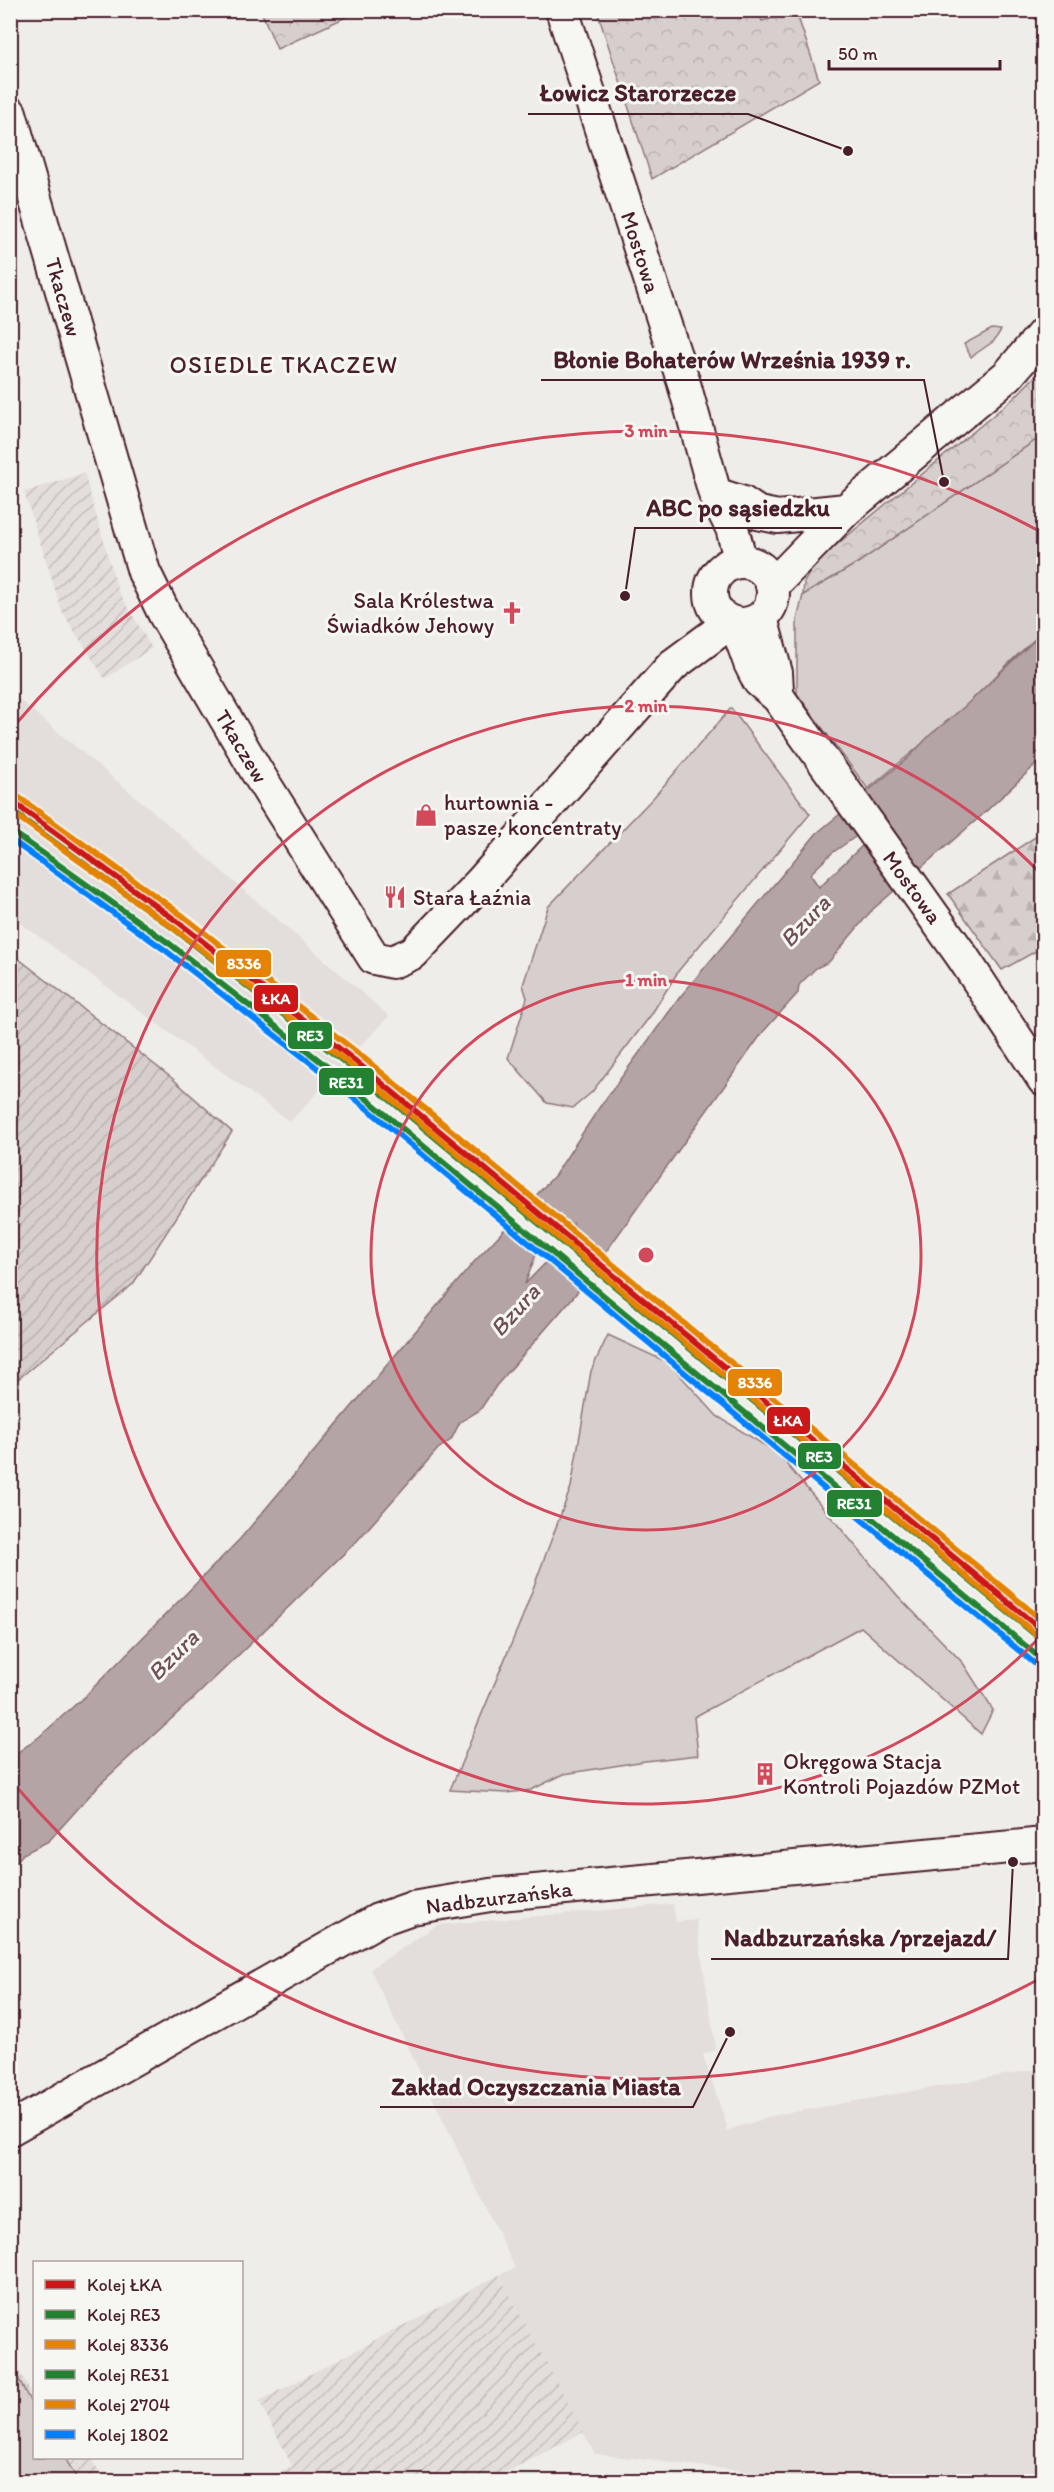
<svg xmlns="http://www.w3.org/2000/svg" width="1054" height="2492" viewBox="0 0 1054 2492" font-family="Itim,sans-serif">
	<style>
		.built { fill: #e3dedc }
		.industrial { fill: url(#industrial-furrows) }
		.grass { fill: #d7cfce; stroke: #90777c; stroke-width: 1.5 }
		.forest { fill: url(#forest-firs); stroke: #90777c; stroke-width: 1.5 }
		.park { fill: url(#park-crowns); stroke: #90777c; stroke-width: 1.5 }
		.garden { fill: url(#garden-furrows); stroke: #90777c; stroke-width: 1.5 }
		.water { fill: #b4a4a5; stroke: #8a6f74; stroke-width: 1.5; fill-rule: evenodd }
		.pier { fill: #efedea }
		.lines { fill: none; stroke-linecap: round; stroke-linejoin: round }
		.minor-casing { stroke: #4a1f2b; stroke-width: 36 }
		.minor { stroke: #f6f6f2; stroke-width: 32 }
		.rail-1-casing { stroke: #f6f6f2; stroke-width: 10 }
		.rail-2-casing { stroke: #f6f6f2; stroke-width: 10 }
		.rail-3-casing { stroke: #f6f6f2; stroke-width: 10 }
		.rail-4-casing { stroke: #f6f6f2; stroke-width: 10 }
		.rail-5-casing { stroke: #f6f6f2; stroke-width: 10 }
		.rail-6-casing { stroke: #f6f6f2; stroke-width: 10 }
		.rail-1 { stroke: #cc1719; stroke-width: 6 }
		.rail-2 { stroke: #238132; stroke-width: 6 }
		.rail-3 { stroke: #e48306; stroke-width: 6 }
		.rail-4 { stroke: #238132; stroke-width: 6 }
		.rail-5 { stroke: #e48306; stroke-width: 6 }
		.rail-6 { stroke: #0080ff; stroke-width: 6 }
		.ring { fill: none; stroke: #d1495b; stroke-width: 3 }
		.labels { text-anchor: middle; stroke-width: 6; stroke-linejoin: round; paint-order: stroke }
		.street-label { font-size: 22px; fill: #4a1f2b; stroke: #f6f6f2 }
		.poi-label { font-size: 22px; fill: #4a1f2b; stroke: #f6f6f2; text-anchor: start }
		.neighbourhood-label { font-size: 24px; letter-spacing: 1.5px; fill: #4a1f2b; stroke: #f6f6f2 }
		.water-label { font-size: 24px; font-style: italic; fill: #6f4e56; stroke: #f6f6f2 }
		.centre { fill: #d1495b; stroke: #f6f6f2; stroke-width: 3 }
		.ring-label { font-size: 18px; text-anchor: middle; font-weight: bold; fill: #d1495b; stroke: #f6f6f2; stroke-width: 6; stroke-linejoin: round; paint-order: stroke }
		.leader { fill: none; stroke: #4a1f2b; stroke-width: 2 }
		.callout-dot { fill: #4a1f2b; stroke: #f6f6f2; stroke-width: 2 }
		.callout-label { font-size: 24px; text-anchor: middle; font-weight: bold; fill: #4a1f2b; stroke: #f6f6f2; stroke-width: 6; stroke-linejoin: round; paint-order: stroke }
		.line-badge { stroke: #f6f6f2; stroke-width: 2 }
		.badge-label { font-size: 16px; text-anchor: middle; font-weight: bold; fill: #fff }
	</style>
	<defs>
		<pattern id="industrial-furrows" width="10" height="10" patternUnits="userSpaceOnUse" patternTransform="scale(1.5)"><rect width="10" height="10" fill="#e3dedc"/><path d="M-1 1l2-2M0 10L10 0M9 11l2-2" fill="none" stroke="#c4bebd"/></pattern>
		<pattern id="forest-firs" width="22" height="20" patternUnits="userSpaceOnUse" patternTransform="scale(1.5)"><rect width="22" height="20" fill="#d7cfce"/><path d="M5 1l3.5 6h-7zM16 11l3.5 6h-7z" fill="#bab1b1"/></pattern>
		<pattern id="park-crowns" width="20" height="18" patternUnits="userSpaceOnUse" patternTransform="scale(1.5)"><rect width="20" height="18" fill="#d7cfce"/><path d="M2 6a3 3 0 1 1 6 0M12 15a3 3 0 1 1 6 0" fill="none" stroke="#bab1b1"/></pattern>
		<pattern id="garden-furrows" width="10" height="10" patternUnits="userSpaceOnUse" patternTransform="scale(1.5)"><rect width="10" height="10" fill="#d7cfce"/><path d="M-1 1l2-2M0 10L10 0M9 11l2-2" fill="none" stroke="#bab1b1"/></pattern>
	</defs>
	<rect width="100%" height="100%" fill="#efedea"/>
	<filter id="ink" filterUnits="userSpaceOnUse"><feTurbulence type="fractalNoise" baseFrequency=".0167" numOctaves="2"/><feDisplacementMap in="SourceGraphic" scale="12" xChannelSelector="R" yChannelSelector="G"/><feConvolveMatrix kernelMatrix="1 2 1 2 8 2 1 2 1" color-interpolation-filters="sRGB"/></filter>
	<g filter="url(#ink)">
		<!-- built -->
		<path class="built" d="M10,692L147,806L389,1016L290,1122L11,916Z
			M673,1904L676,1922L696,1919L716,2050L703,2055L727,2126L725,2131L776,2115L1043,2068V2481H829L595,2454L499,2275L515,2268L370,1969L437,1925Z"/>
		<!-- industrial -->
		<path class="industrial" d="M84,473L118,590L152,648L105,679L62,612L24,492Z
			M499,2275L584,2432L490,2481H262L292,2466L259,2401Z
			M18,2368L34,2399V2458H91L104,2481L11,2482V2372Z"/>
		<!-- grass -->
		<path class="grass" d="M992,329L1001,330L994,341L971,357L964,344Z
			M1043,435V632C1016,654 992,681 967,705C935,734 901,761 868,789L797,694V620L803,595L859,562Z
			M731,708L810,814L679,970L651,1015L592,1092L573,1108L547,1103L508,1058L527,998L523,985L548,907L653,798Z
			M608,1335L669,1363L717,1416L777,1453L897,1595L963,1663L993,1710L981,1734L861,1627L694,1717L698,1755L645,1761L564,1774L531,1790L506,1793L450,1790L522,1618L571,1487L591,1371Z
			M16,2374L34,2409V2458H65L78,2481H11V2377Z"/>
		<!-- forest -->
		<path class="forest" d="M1043,832V947L1002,970L948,894Z"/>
		<!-- park -->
		<path class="park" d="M261,11H359L277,49Z
			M597,11H758L762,21L796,11L819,80L652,179Z
			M1043,368V435L859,562L803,595L804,582L817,561L1014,398Z"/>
		<!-- garden -->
		<path class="garden" d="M10,952L173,1079L232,1132L133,1284L11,1385Z"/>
		<!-- water -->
		<path class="water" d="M1043,632V758L980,817L872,910L829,962L816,968L799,985L798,993L763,1032L575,1295L496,1386L480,1410L460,1422L451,1440L438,1449L357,1541L193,1699L100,1784L49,1841L23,1854L11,1868L10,1758L39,1737L85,1696L240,1539L474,1262L555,1175L599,1108L680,997L817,833L909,757L930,735L964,707ZM881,819L864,844L819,887L810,874L832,853ZM573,1224L565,1243L525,1284L538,1249Z"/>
		<!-- pier -->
		<path class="pier" d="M534,1194L608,1255L586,1284L550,1254L562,1242L567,1232L544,1249L510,1220Z"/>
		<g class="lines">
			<!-- minor casing -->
			<g class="minor-casing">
				<path id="minor" d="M562,10L683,380L715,494L732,528L741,562
					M10,113L144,572L165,615L257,772L374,958L392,962L413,953L481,882L673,665L731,622
					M715,494L743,503L758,513L778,517L846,510
					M711 593a31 31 0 1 1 62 0a31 31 0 1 1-62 0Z
					M773,585L846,510L1008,375L1044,333
					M761,618L776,673L777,690
					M736,624L750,663L759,681L778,697L962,956L1044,1080
					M10,2129L378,1920L412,1908L490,1895L1044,1844"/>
			</g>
			<!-- minor -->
			<use href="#minor" class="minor"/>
			<!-- rail-1 casing -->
			<g class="rail-1-casing">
				<path id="rail-1" d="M10,800L178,922L354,1060L1044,1632"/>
			</g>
			<!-- rail-2 casing -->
			<g class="rail-2-casing">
				<path id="rail-2" d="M10,810L173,928L349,1066L1039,1638"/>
			</g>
			<!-- rail-3 casing -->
			<g class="rail-3-casing">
				<path id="rail-3" d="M14,794L183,916L359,1054L1044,1622"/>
			</g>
			<!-- rail-4 casing -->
			<g class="rail-4-casing">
				<path id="rail-4" d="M10,830L170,944L338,1075L1039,1657"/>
			</g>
			<!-- rail-5 casing -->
			<g class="rail-5-casing">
				<path id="rail-5" d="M14,814L179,932L348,1063L1044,1641"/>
			</g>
			<!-- rail-6 casing -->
			<g class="rail-6-casing">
				<path id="rail-6" d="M10,839L165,950L334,1081L1034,1663"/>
			</g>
			<!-- rail-1 -->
			<use href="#rail-1" class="rail-1"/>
			<!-- rail-2 -->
			<use href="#rail-2" class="rail-2"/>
			<!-- rail-3 -->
			<use href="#rail-3" class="rail-3"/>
			<!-- rail-4 -->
			<use href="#rail-4" class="rail-4"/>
			<!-- rail-5 -->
			<use href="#rail-5" class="rail-5"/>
			<!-- rail-6 -->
			<use href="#rail-6" class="rail-6"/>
		</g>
	</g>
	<!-- distance rings -->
	<g class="ring">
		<circle cx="646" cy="1255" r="275"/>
		<path d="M1041 1636A549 549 0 1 1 1041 874"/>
		<path d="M1039 1979A824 824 0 0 1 15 1785M15 725A824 824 0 0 1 1039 531"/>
	</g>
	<!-- icons -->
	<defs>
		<g id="church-bare" transform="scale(1.8)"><path d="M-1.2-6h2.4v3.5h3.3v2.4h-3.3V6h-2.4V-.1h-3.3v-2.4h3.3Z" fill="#d1495b" stroke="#f6f6f2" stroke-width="2.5" paint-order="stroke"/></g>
		<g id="shop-bare" transform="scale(1.8)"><path d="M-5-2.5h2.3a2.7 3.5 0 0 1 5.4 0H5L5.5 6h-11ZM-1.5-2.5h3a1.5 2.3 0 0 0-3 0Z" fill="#d1495b" stroke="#f6f6f2" stroke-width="2.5" paint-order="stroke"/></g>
		<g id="restaurant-bare" transform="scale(1.8)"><path d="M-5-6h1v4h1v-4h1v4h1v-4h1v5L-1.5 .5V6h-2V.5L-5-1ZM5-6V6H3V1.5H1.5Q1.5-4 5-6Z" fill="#d1495b" stroke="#f6f6f2" stroke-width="2.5" paint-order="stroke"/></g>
		<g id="building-bare" transform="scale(1.8)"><path d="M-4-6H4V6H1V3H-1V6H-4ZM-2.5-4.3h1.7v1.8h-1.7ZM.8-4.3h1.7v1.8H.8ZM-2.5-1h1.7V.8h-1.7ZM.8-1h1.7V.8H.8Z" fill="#d1495b" stroke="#f6f6f2" stroke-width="2.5" paint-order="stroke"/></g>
	</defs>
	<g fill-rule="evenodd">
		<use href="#church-bare" x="512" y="613"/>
		<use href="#shop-bare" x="426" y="815"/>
		<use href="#restaurant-bare" x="395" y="897"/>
		<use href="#building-bare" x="765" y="1774"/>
	</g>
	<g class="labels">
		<!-- street labels -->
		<g class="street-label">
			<text transform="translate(641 252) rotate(72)" y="8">Mostowa</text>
			<text transform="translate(64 297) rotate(74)" y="8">Tkaczew</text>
			<text transform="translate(242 746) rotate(59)" y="8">Tkaczew</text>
			<text transform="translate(913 887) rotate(54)" y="8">Mostowa</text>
			<text transform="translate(499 1897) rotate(-7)" y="8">Nadbzurzańska</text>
		</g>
		<!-- poi labels -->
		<g class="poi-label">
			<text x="494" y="608" text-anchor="end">Sala Królestwa<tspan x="494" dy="25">Świadków Jehowy</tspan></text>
			<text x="444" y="810">hurtownia -<tspan x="444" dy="25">pasze, koncentraty</tspan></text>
			<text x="413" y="905">Stara Łaźnia</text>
			<text x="783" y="1769">Okręgowa Stacja<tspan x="783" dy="25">Kontroli Pojazdów PZMot</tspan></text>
		</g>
		<!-- neighbourhood labels -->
		<g class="neighbourhood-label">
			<text x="284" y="373">OSIEDLE TKACZEW</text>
		</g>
		<!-- water labels -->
		<g class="water-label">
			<text transform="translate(805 921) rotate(-47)" y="8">Bzura</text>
			<text transform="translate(515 1310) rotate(-48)" y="8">Bzura</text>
			<text transform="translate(173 1655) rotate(-45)" y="8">Bzura</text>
		</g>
	</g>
	<circle cx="646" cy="1255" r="9" class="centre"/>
	<g class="ring-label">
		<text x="646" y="437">3 min</text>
		<text x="646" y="712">2 min</text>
		<text x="646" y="986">1 min</text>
	</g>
	<!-- callouts -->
	<path class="leader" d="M848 151L748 114H528M944 482L924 380H541M625 596L635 528H842M1013 1862L1008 1959H711M730 2032L693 2107H380"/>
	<g class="callout-dot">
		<circle cx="848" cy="151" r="6"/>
		<circle cx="944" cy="482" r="6"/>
		<circle cx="625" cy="596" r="6"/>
		<circle cx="1013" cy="1862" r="6"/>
		<circle cx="730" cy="2032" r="6"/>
	</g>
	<g class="callout-label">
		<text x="638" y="101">Łowicz Starorzecze</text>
		<text x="732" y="368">Błonie Bohaterów Września 1939 r.</text>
		<text x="738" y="516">ABC po sąsiedzku</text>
		<text x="860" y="1946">Nadbzurzańska /przejazd/</text>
		<text x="536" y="2095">Zakład Oczyszczania Miasta</text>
	</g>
	<g class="line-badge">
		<rect x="215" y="949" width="57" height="29" rx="6" fill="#e48306"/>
		<rect x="253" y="984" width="46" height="29" rx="6" fill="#cc1719"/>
		<rect x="287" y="1021" width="46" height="29" rx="6" fill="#238132"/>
		<rect x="318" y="1067" width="57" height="29" rx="6" fill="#238132"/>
		<rect x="727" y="1368" width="56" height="29" rx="6" fill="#e48306"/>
		<rect x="766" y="1406" width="45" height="29" rx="6" fill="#cc1719"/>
		<rect x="797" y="1442" width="45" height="28" rx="6" fill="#238132"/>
		<rect x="826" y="1489" width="57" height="29" rx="6" fill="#238132"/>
	</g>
	<g class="badge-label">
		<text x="244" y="969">8336</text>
		<text x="276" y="1004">ŁKA</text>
		<text x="310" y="1041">RE3</text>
		<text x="346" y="1088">RE31</text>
		<text x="755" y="1388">8336</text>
		<text x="788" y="1426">ŁKA</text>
		<text x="819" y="1462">RE3</text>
		<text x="854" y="1509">RE31</text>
	</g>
	<!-- margin -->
	<rect width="1054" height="2492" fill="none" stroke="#f6f6f2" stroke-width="36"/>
	<rect x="18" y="18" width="1018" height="2456" fill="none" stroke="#4a1f2b" stroke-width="2" filter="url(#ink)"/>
	<!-- legend -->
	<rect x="33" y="2261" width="210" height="198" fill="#f6f6f2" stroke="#b1a0a2" stroke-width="1.5"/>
	<rect x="45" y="2280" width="30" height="9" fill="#cc1719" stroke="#b1a0a2" stroke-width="1.5"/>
	<text x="87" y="2291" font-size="18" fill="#4a1f2b">Kolej ŁKA</text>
	<rect x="45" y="2310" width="30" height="9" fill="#238132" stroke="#b1a0a2" stroke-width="1.5"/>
	<text x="87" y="2321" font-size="18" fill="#4a1f2b">Kolej RE3</text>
	<rect x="45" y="2340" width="30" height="9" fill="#e48306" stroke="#b1a0a2" stroke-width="1.5"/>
	<text x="87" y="2351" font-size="18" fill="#4a1f2b">Kolej 8336</text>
	<rect x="45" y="2370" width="30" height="9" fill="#238132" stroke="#b1a0a2" stroke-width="1.5"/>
	<text x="87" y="2381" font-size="18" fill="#4a1f2b">Kolej RE31</text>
	<rect x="45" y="2400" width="30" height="9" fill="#e48306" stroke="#b1a0a2" stroke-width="1.5"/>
	<text x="87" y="2411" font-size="18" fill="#4a1f2b">Kolej 2704</text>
	<rect x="45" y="2430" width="30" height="9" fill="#0080ff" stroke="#b1a0a2" stroke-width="1.5"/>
	<text x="87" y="2441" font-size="18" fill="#4a1f2b">Kolej 1802</text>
	<!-- scale -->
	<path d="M829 60v9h171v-9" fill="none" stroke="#4a1f2b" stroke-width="3"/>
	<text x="838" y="60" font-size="18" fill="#4a1f2b" stroke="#f6f6f2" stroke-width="4.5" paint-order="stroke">50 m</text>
</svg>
